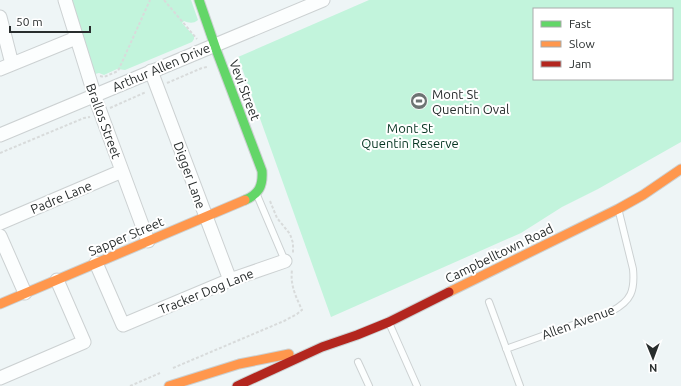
<svg xmlns="http://www.w3.org/2000/svg" width="681" height="386" viewBox="0 0 681 386" font-family="Ubuntu,sans-serif">
	<style>
		.green { fill: #c2f4dc; fill-rule: evenodd }
		.lines { fill: none; stroke-linecap: round; stroke-linejoin: round }
		.lane-casing { stroke: #ccd1d2; stroke-width: 8 }
		.street-casing { stroke: #ccd1d2; stroke-width: 15 }
		.fast-casing { stroke: #ccd1d2; stroke-width: 11 }
		.slow-casing { stroke: #ccd1d2; stroke-width: 11 }
		.jam-casing { stroke: #ccd1d2; stroke-width: 11 }
		.path { stroke: #d8dbdb; stroke-width: 2; stroke-dasharray: 3 2; stroke-linecap: butt }
		.lane { stroke: #fcfefe; stroke-width: 6 }
		.street { stroke: #fcfefe; stroke-width: 13 }
		.fast { stroke: #63d668; stroke-width: 9 }
		.slow { stroke: #ff974d; stroke-width: 9 }
		.jam { stroke: #b3261e; stroke-width: 9 }
		.labels { text-anchor: middle; stroke-width: 4; stroke-linejoin: round; paint-order: stroke }
		.street-label { font-size: 13px; fill: #282d2d; stroke: #fff }
		.poi-label { font-size: 13px; fill: #282d2d; stroke: #fff; text-anchor: start }
		.park-label { font-size: 13px; fill: #073522; stroke: #fff }
	</style>
	<rect width="100%" height="100%" fill="#eef5f6"/>
	<!-- green -->
	<path class="green" d="M72,0H191L198,20C193,24 189,23 184,21L182,23L194,36V39L192,42L125,70L117,69L104,75L99,73L95,74Z
		M369,0H681V142L598,189L562,207L521,233L331,317L238,57ZM534,9H672V79H534Z"/>
	<g class="lines">
		<!-- lane casing -->
		<g class="lane-casing">
			<path id="lane" d="M257,195L285,261
				M489,302L520,386
				M390,325L417,386
				M506,349L612,311C631,301 635,291 633,269L619,212
				M358,362L369,386"/>
		</g>
		<!-- street casing -->
		<g class="street-casing">
			<path id="street" d="M65,0L97,103L148,241
				M0,17L12,64
				M0,69L76,38
				M151,71L230,280
				M0,135L323,0
				M0,223L122,171
				M0,236L25,293
				M96,263L123,325L230,280L285,261
				M0,378L84,342L57,280"/>
		</g>
		<!-- fast casing -->
		<g class="fast-casing">
			<path id="fast" d="M199,0L217,52L262,171C263,186 259,194 245,200"/>
		</g>
		<!-- slow casing -->
		<g class="slow-casing">
			<path id="slow" d="M449,292L618,209L643,195L681,169
				M0,304L245,200
				M169,386L239,364L289,354"/>
		</g>
		<!-- jam casing -->
		<g class="jam-casing">
			<path id="jam" d="M237,386L322,347L357,335L389,322L449,292"/>
		</g>
		<!-- path -->
		<path class="path" d="M164,0L197,39
			M100,76L104,77L118,71L150,0
			M167,83L202,68L207,67
			M110,108L146,92
			M0,153L84,118L90,117
			M270,201L277,218L290,234L293,243V254
			M173,368L284,321L297,314L302,310C296,297 290,285 292,270
			M130,386L160,373"/>
		<!-- lane -->
		<use href="#lane" class="lane"/>
		<!-- street -->
		<use href="#street" class="street"/>
		<!-- fast -->
		<use href="#fast" class="fast"/>
		<!-- slow -->
		<use href="#slow" class="slow"/>
		<!-- jam -->
		<use href="#jam" class="jam"/>
	</g>
	<!-- icons -->
	<defs>
		<g id="stadium-disc" transform="scale(0.9)"><circle r="9.5" fill="#6d7373" stroke="#fff"/><path d="M0-5a6.5 5 0 1 0 0 10a6.5 5 0 1 0 0-10ZM-3.5-1.8h7v3.6h-7Z" fill="#fff"/></g>
	</defs>
	<g fill-rule="evenodd">
		<use href="#stadium-disc" x="419" y="101"/>
	</g>
	<g class="labels">
		<!-- street labels -->
		<g class="street-label">
			<text transform="translate(161 67) rotate(-23)" y="5">Arthur Allen Drive</text>
			<text transform="translate(245 90) rotate(69)" y="5">Vevi Street</text>
			<text transform="translate(104 121) rotate(70)" y="5">Brallos Street</text>
			<text transform="translate(190 175) rotate(70)" y="5">Digger Lane</text>
			<text transform="translate(61 197) rotate(-23)" y="5">Padre Lane</text>
			<text transform="translate(126 236) rotate(-23)" y="5">Sapper Street</text>
			<text transform="translate(499 253) rotate(-26)" y="5">Campbelltown Road</text>
			<text transform="translate(206 291) rotate(-22)" y="5">Tracker Dog Lane</text>
			<text transform="translate(578 322) rotate(-20)" y="5">Allen Avenue</text>
		</g>
		<!-- poi labels -->
		<g class="poi-label">
			<text x="432" y="99">Mont St<tspan x="432" dy="15">Quentin Oval</tspan></text>
		</g>
		<!-- park labels -->
		<g class="park-label">
			<text x="410" y="133">Mont St<tspan x="410" dy="15">Quentin Reserve</tspan></text>
		</g>
	</g>
	<!-- legend -->
	<rect x="533" y="8" width="140" height="72" fill="#ffffff" stroke="#a9abab"/>
	<rect x="541" y="21" width="20" height="6" fill="#63d668" stroke="#a9abab"/>
	<text x="569" y="28" font-size="12" fill="#282d2d">Fast</text>
	<rect x="541" y="41" width="20" height="6" fill="#ff974d" stroke="#a9abab"/>
	<text x="569" y="48" font-size="12" fill="#282d2d">Slow</text>
	<rect x="541" y="61" width="20" height="6" fill="#b3261e" stroke="#a9abab"/>
	<text x="569" y="68" font-size="12" fill="#282d2d">Jam</text>
	<!-- north arrow -->
	<g transform="translate(653 358) rotate(179)" stroke="#ffffff" stroke-width="3" paint-order="stroke">
	<path d="M0-3L7 15L0 10L-7 15Z" fill="#282d2d"/>
	<text y="-6" font-size="11" font-weight="bold" text-anchor="middle" fill="#282d2d">N</text>
	</g>
	<!-- scale -->
	<path d="M10 26v6h80v-6" fill="none" stroke="#282d2d" stroke-width="2"/>
	<text x="16" y="26" font-size="12" fill="#282d2d" stroke="#ffffff" stroke-width="3" paint-order="stroke">50 m</text>
</svg>
